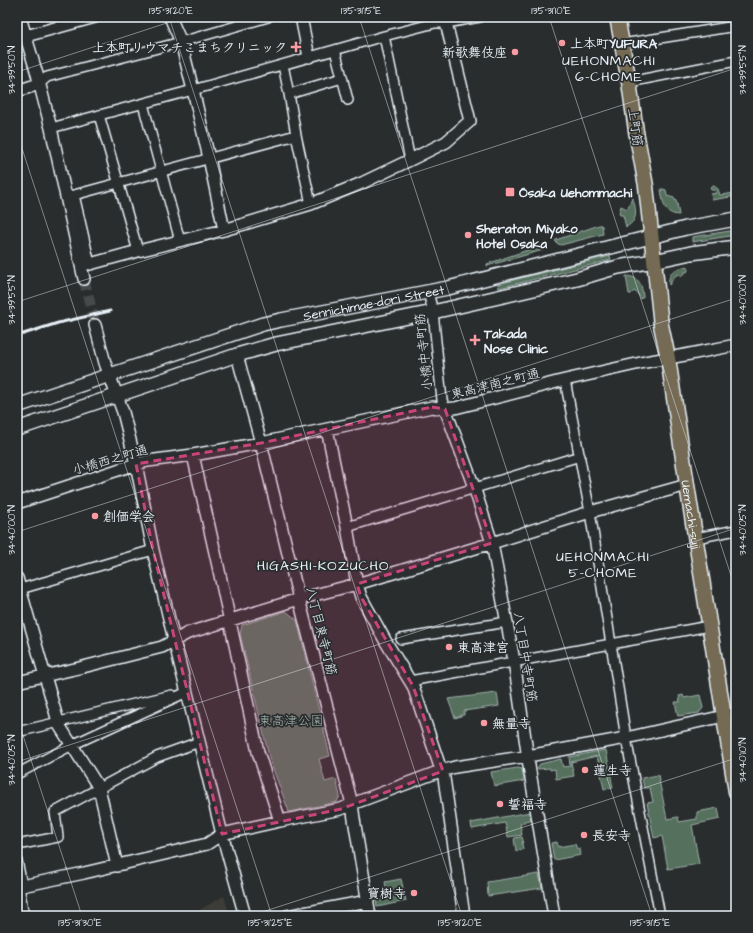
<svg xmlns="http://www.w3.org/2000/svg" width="753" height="933" viewBox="0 0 753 933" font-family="'Architects Daughter','Klee One',sans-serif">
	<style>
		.built { fill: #3d3d39 }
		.green { fill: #556f5d; stroke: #9eb0aa }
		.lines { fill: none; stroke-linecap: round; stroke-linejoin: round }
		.tertiary-tunnel { stroke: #464a4c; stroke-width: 11; stroke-dasharray: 11 5.5; stroke-linecap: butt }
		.minor-casing { stroke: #e8f1f8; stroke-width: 12 }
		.tertiary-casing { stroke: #e8f1f8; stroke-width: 14 }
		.secondary-casing { stroke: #e8f1f8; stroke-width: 16 }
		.primary-casing { stroke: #e8f1f8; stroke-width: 17 }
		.minor { stroke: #2a2d2e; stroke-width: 9 }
		.tertiary { stroke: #2a2d2e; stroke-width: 11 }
		.secondary { stroke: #2a2d2e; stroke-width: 13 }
		.primary { stroke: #756b52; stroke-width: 14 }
		.rail { stroke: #e8f1f8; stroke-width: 3 }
		.marked { fill: #ca437a; fill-opacity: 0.2; stroke: #ca437a; stroke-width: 3; stroke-dasharray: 8 5; stroke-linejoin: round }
		.ticks { fill: none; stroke: #e8f1f8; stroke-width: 1; stroke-opacity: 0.45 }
		.poi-dot { fill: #ff9aa2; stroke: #2a2d2e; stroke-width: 1.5 }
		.labels { text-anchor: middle; stroke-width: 3.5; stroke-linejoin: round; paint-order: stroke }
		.poi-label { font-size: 13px; font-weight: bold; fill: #e8f1f8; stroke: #2a2d2e; text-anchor: start }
		.street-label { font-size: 13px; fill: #e8f1f8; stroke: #2a2d2e }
		.park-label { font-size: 13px; fill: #a6b6b2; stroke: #2a2d2e }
		.neighbourhood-label { font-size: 14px; letter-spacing: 1px; fill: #e8f1f8; stroke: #2a2d2e }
		.neatline { fill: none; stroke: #e8f1f8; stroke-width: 1.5 }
		.ticks-label { font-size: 10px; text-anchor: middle; fill: #e8f1f8 }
	</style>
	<rect width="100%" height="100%" fill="#2a2d2e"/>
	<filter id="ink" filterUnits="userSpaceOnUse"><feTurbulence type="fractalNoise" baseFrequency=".025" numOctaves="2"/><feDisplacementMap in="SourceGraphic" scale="8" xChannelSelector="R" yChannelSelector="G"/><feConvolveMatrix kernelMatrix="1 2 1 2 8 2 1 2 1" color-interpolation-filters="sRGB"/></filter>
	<g filter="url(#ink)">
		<!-- built -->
		<path class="built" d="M224,896L230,916H184L196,912Z"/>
		<!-- green -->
		<path class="green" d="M714,186L718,189L720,195L736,193V196L712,200L711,194L716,193L715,190H711L710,187Z
			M661,189H663L666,190L667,196L674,198L677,203L679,215C663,214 663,202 661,189Z
			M632,198H633C636,210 639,220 626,227L623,215H620L619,213L621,206L627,209L630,204Z
			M599,225H601L602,226L603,234L561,245L558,244L555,241L556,240Z
			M736,230V235L692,242V237Z
			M542,245H544L545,248L543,250L487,266V264Z
			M610,256L611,260L499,288L498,284Z
			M688,266V270L687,272H685L681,277L678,274C674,276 672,280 670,284L669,285C667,272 677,268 688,266Z
			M626,276C640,277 642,285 643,297L641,299L638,294L634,291L631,294H629Z
			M286,611L297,620L330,756L319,759L325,782L336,779L340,796L337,802L289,812L270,761L240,634L242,625Z
			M497,693L499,706L464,711V715H461V716L455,718L448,699Z
			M683,695L684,698L700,695L703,708L699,713L678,716L675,702H680L679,696Z
			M606,750L613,788L604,789L597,756L571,762L574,776L556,779L555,769L550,770V768L538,769V767L540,764L561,759L563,767L570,766L569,757Z
			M518,768L522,769L524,781L494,786L491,772Z
			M658,775L667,819L678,817L679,822L697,819V812L718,808L720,819L692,825L699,864L668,869L662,836L654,838L647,803L653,802L650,788H644L642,778Z
			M530,812L531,820L524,821V823L520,824L522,835L508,837L505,823L472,829L471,823Z
			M520,837H522L523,840L522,844L523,849L516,851L514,839L515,838Z
			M557,842L558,847L575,844L577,849H580L581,855L554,860L551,843Z
			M539,874L542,888L488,896L487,882Z
			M401,879L406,901L377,907L376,900L388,898L385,882Z"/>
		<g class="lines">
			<!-- tertiary-tunnel -->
			<path class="tertiary-tunnel" d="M84,279L95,325"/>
			<!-- minor casing -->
			<g class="minor-casing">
				<path id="minor" d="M384,36L410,160
					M622,44L736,26
					M335,50L348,100
					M283,65L289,94L296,135L311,204
					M629,82L736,61
					M39,84L47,77L181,42L268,17
					M289,94L342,78
					M143,104L180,241
					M99,115L138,251
					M51,128L193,90L384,36L435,23H446L480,17
					M74,195L90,264
					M66,196L74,195L296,135
					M428,292L433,312L442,400L445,409
					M565,380L590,512L626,738L660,916
					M347,527L580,456
					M696,538L736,530
					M17,590L153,550
					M401,639L507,622
					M410,681L709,626
					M17,732L172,695
					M17,774L72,745L187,692
					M17,845L58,837L55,812L157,757L199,742
					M17,861L21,880L19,886L24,916"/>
			</g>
			<!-- tertiary casing -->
			<g class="tertiary-casing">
				<path id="tertiary" d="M20,17L37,74L51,128L84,279
					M170,17L181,42L193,90L209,158L224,230
					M301,17L309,57
					M26,36L95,17
					M17,91L39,84
					M90,264L138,251L224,230L311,204L362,183L410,160L446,142L470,121L446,23L442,17
					M95,325L105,363L123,412L136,464L153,550L174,640L222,834L245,916
					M237,355L261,443L299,599L352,804L354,819L370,916
					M445,409L449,419L474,487L492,543L514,661L529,766L554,916
					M327,429L347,527L357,584L361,597L386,642L413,686L439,764L443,771L464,916
					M193,455L218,566L258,752L280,821
					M17,503L136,464L148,461L193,455L261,443L432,407L445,409L455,408L565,380L645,362L685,355L736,345
					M17,578L59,725L99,788L117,866
					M17,682L79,668L162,647L188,633L299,599L357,584L492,543L590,512L687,485
					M17,887L84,873L207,844L222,834L280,821L341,809L352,804L435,773L455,767L528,756L626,738L724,716L736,714
					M287,916L368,901"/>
			</g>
			<!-- secondary casing -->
			<g class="secondary-casing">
				<g id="secondary">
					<path id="s1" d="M17,406L263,324L281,320L448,288L686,228L736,219"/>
					<path d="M17,429L237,355L276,344L433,312L577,279L618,267L654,261L691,253L736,247"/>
				</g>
			</g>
			<!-- primary casing -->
			<g class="primary-casing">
				<g id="primary">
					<path id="s2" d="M617,17L629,82L636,131L646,186L661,325L668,358L687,485L736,792"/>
				</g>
			</g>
			<!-- minor -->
			<use href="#minor" class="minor"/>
			<!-- tertiary -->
			<use href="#tertiary" class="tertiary"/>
			<!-- secondary -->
			<use href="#secondary" class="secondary"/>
			<!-- primary -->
			<use href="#primary" class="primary"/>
			<!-- rail -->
			<path class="rail" d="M17,336L58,323L110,311"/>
		</g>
	</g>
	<!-- marked area -->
	<path class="marked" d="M432,407L445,409L492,543L357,584L361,597L413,686L443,771L341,809L222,834L153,550L136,464L261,443Z"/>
	<!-- ticks -->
	<path class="ticks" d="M169,17L462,916M359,17L652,916M549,17L736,591M17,72L185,17M17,133L272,916M17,302L736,68M17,532L736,298M17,717L82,916M17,762L736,528M250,916L736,758"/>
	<!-- markers -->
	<g class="poi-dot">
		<circle cx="562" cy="43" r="4"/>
		<path d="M294 41h4v4h4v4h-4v4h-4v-4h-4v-4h4z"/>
		<circle cx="515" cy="52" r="4"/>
		<rect x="505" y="187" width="10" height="10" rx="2"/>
		<circle cx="468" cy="235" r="4"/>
		<path d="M473 334h4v4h4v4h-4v4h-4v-4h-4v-4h4z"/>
		<circle cx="95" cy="516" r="4"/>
		<circle cx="449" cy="647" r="4"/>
		<circle cx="484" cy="723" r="4"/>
		<circle cx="585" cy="770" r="4"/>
		<circle cx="500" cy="804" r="4"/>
		<circle cx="584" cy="835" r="4"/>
		<circle cx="414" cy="893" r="4"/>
	</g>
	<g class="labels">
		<!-- poi labels -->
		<g class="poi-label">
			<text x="570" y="48">上本町YUFURA</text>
			<text x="287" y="52" text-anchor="end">上本町リウマチこまちクリニック</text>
			<text x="507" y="57" text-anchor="end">新歌舞伎座</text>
			<text x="519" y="197">Ōsaka Uehommachi</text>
			<text x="476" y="233">Sheraton Miyako<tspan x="476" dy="15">Hotel Osaka</tspan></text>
			<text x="484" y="338">Takada<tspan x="484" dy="15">Nose Clinic</tspan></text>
			<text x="103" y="521">創価学会</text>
			<text x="457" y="652">東高津宮</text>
			<text x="492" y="728">無量寺</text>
			<text x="593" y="775">蓮生寺</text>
			<text x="508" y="809">誓福寺</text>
			<text x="592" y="840">長安寺</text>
			<text x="406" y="898" text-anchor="end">寶樹寺</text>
		</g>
		<!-- street labels -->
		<g class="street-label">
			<text transform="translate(636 127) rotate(82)" y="5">上町筋</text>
			<text dy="5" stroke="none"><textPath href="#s1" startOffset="372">Sennichimae-dori Street</textPath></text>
			<text transform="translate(423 352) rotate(-96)" y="5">小橋中寺町筋</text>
			<text transform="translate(495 383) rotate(-14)" y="5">東高津南之町通</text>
			<text transform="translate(110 459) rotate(-16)" y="5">小橋西之町通</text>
			<text dy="5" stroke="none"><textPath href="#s2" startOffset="503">Uemachi-suji</textPath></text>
			<text transform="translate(322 631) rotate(76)" y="5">八丁目東寺町筋</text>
			<text transform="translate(526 657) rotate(81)" y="5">八丁目中寺町筋</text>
		</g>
		<!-- park labels -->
		<g class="park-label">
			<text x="291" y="725">東高津公園</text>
		</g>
		<!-- neighbourhood labels -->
		<g class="neighbourhood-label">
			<text x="609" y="65">UEHONMACHI<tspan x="609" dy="16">6-CHOME</tspan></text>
			<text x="603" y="561">UEHONMACHI<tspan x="603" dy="16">5-CHOME</tspan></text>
			<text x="323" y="570">HIGASHI-KOZUCHO</text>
		</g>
	</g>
	<!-- margin -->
	<rect width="753" height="933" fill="none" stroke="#2a2d2e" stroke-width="44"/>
	<rect x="22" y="22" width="709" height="889" class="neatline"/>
	<g class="ticks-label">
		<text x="171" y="14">135°31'20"E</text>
		<text x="361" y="14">135°31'15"E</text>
		<text x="551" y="14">135°31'10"E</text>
		<text transform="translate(742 70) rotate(-90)" y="4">34°39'55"N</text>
		<text transform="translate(11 70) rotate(-90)" y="4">34°39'50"N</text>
		<text transform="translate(742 300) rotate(-90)" y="4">34°40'00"N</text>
		<text transform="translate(11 300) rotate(-90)" y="4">34°39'55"N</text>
		<text transform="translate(742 530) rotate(-90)" y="4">34°40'05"N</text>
		<text transform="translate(11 530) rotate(-90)" y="4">34°40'00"N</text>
		<text transform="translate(742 760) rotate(-90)" y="4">34°40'10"N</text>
		<text transform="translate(11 760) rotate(-90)" y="4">34°40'05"N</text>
		<text x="80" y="926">135°31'30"E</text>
		<text x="270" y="926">135°31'25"E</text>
		<text x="460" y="926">135°31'20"E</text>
		<text x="650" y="926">135°31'15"E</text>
	</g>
</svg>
